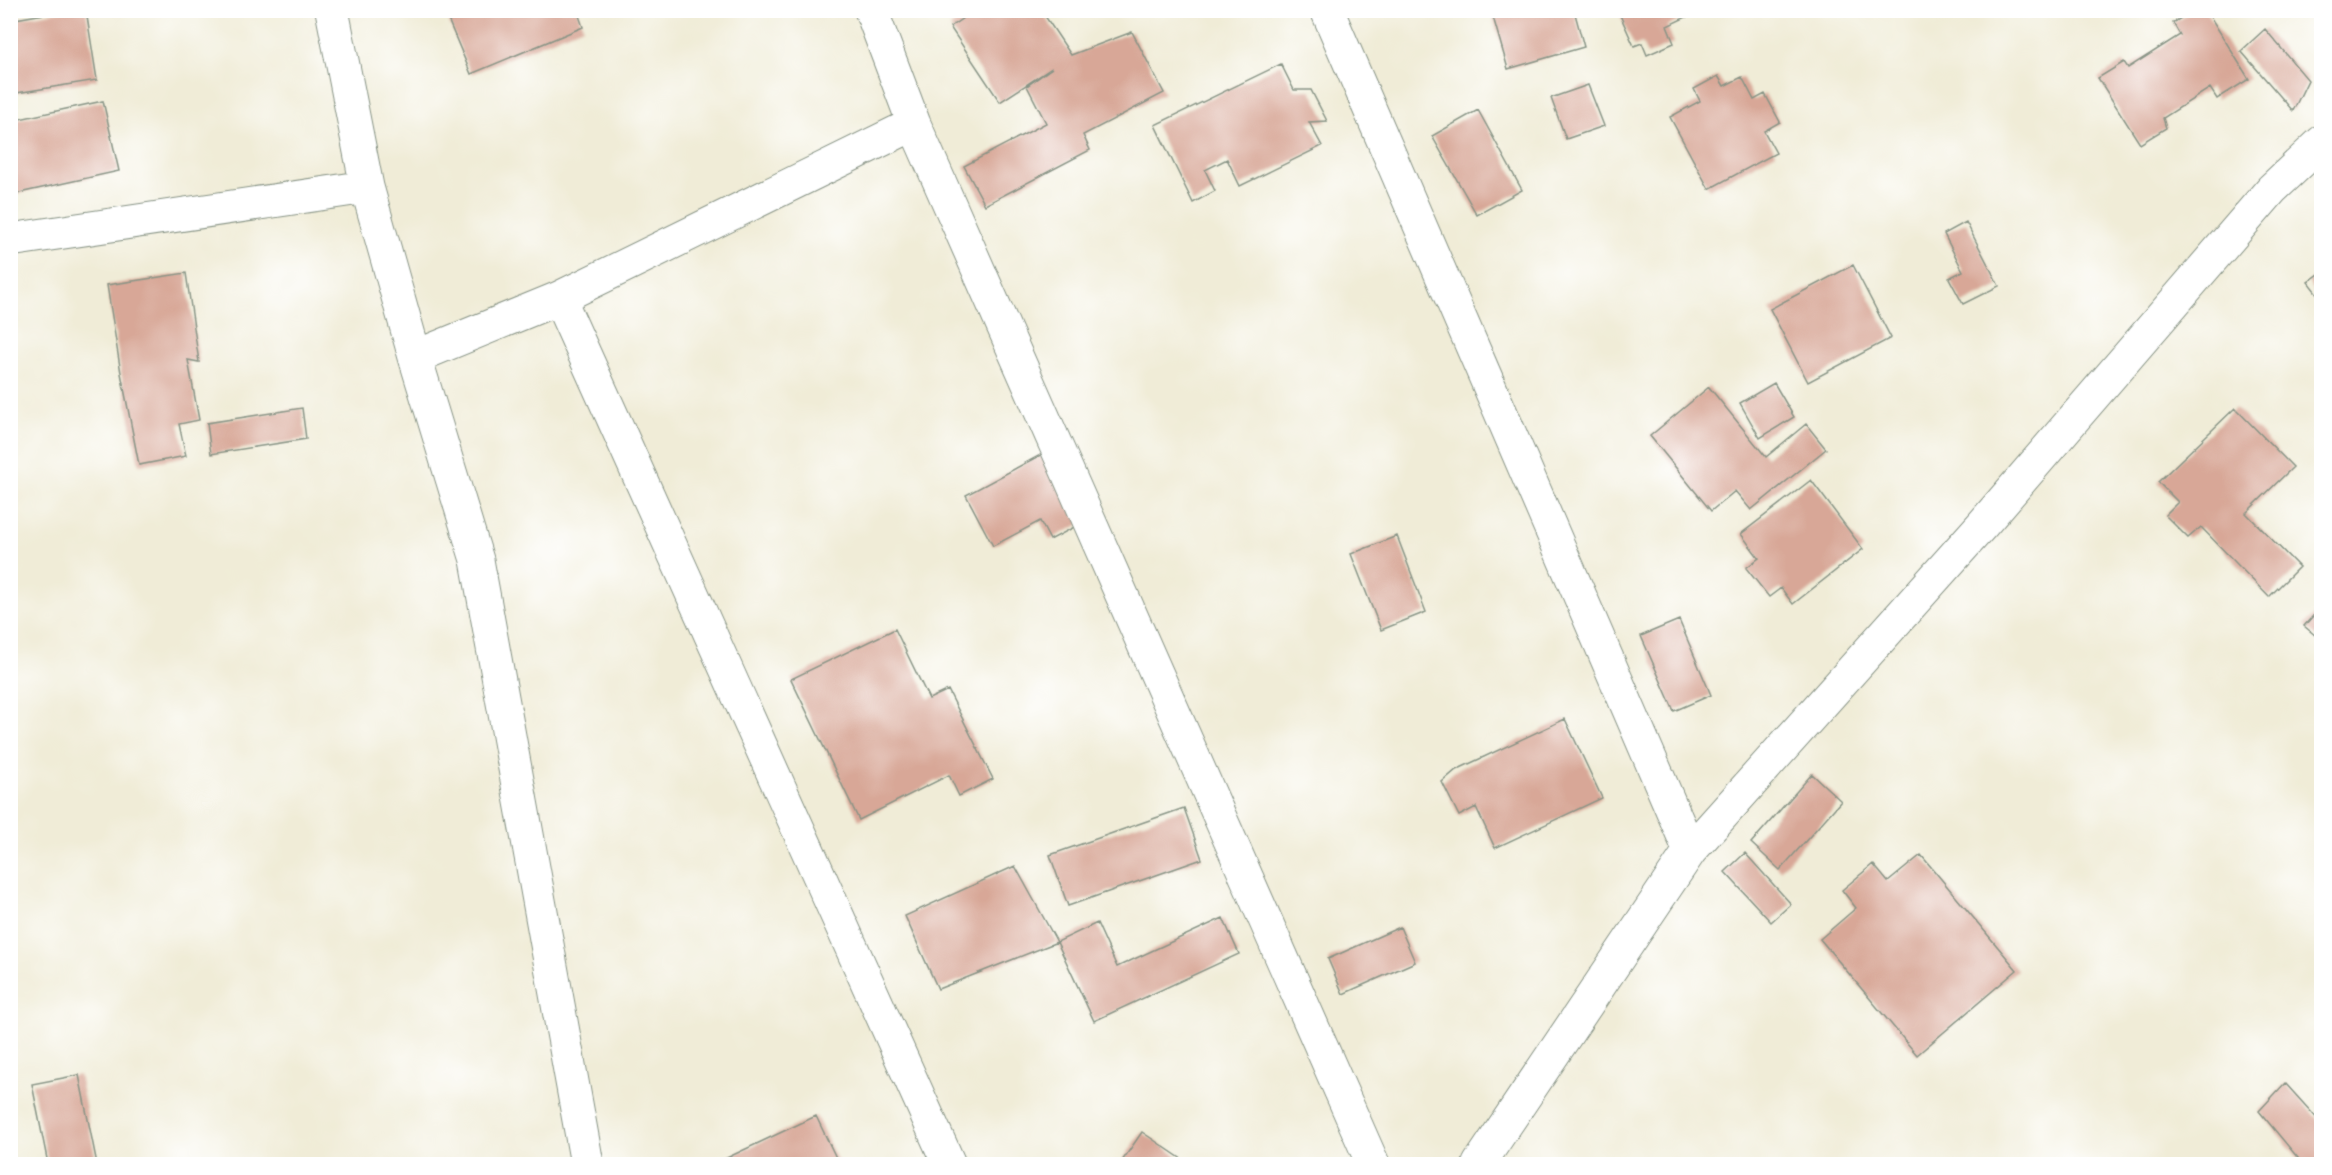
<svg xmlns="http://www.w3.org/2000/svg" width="2332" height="1175" viewBox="0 0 2332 1175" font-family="Mali,sans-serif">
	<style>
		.building { fill: #d8a797 }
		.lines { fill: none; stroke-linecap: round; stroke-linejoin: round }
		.minor-casing { stroke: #889486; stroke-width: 35 }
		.minor { stroke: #fff; stroke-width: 33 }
	</style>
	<rect width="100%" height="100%" fill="#fff"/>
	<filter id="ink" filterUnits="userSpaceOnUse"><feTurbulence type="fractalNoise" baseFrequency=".0167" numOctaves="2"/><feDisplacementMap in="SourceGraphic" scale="12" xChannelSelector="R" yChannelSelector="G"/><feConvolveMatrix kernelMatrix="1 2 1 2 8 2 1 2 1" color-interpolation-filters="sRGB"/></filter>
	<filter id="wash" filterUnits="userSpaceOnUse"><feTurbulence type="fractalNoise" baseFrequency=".008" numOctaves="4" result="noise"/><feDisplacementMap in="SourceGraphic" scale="24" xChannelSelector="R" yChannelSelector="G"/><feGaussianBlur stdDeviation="1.35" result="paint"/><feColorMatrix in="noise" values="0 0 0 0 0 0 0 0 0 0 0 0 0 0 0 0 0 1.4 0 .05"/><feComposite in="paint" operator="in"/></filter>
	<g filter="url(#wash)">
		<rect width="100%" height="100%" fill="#f0ecd7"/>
		<g id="blocks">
			<!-- building -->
			<path class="building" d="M67,10H86L97,80L10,94V20Z
				M462,10H577L583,27L471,74L447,17Z
				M975,10H1041L1071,55L1132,32L1164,93L1083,135L1090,150L985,205L964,166L1046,123L1027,86L1052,68L1000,102L950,27Z
				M1491,10H1574L1584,47L1508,69Z
				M1631,10H1701L1667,26L1674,43L1647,55L1642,43L1634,46L1620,15Z
				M2193,10H2206L2249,79L2217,99L2210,88L2163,118L2166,128L2140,144L2098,78L2124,62L2128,68L2180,35L2173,23Z
				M2265,29L2308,80L2293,111L2241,51Z
				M1281,64L1294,90H1311L1327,121L1309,122L1322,146L1240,186L1227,159L1205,170L1215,191L1193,203L1155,125Z
				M1718,76L1724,86L1742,77L1754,100L1765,94L1780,122L1764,131L1776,153L1709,189L1670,117L1700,101L1694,89Z
				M1588,85L1604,126L1566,139L1551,98Z
				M103,101L119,171L10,195V121Z
				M1478,110L1522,190L1477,215L1432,136Z
				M1966,222L1999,286L1963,304L1949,278L1963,271L1944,234Z
				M1853,265L1891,338L1808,382L1770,309Z
				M2322,272V300L2308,282Z
				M186,273L199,362L188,360L199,420L179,424L186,456L139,465L121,373L107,285Z
				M1774,383L1794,417L1760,438L1740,403Z
				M1709,387L1766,457L1806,424L1826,449L1751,510L1735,491L1711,511L1650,436Z
				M302,408L306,439L211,454L207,423Z
				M2235,408L2293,467L2246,513L2299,567L2269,597L2201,527L2188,538L2165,515L2178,502L2158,482Z
				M1046,452L1084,522L1050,540L1040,521L993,546L966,495Z
				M1811,480L1863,549L1793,604L1781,588L1769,597L1746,568L1759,558L1741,534Z
				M1397,536L1426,612L1381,630L1351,554Z
				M2322,606V641L2304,626Z
				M1679,620L1711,695L1674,711L1641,636Z
				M895,629L929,699L948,690L993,779L959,796L949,775L859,820L791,679Z
				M1565,719L1602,798L1495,848L1476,807L1459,816L1442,782L1456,770Z
				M1812,774L1841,801L1780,870L1751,843Z
				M1184,808L1202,859L1068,906L1050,855Z
				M1745,853L1791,904L1771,922L1725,872Z
				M1921,855L2017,970L1917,1055L1820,939L1856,908L1842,890L1873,864L1888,882Z
				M1015,866L1057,942L938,989L905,916Z
				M1223,918L1239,954L1094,1021L1057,942L1097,923L1117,967Z
				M1400,927L1415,962L1343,994L1328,959Z
				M79,1075L97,1164H48L32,1084Z
				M2285,1083L2322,1124V1164H2303L2259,1111Z
				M816,1116L839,1164H717L716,1163Z
				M1142,1132L1189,1164H1120Z"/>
		</g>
	</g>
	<g filter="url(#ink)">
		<use href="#blocks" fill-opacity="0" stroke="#889486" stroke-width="1.5"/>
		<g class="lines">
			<!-- minor casing -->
			<g class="minor-casing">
				<path id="minor" d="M332,10L367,187L415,357L477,560L587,1164
					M871,10L914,124L1373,1164
					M1327,10L1690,851
					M10,240L367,187
					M559,298L949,1164
					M415,357L559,298L914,124
					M1479,1164L1690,851L1983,524L2272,189L2322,142"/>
			</g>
			<!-- minor -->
			<use href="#minor" class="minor"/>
		</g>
	</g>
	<!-- margin -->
	<rect width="2332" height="1175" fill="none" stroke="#fff" stroke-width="36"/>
</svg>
